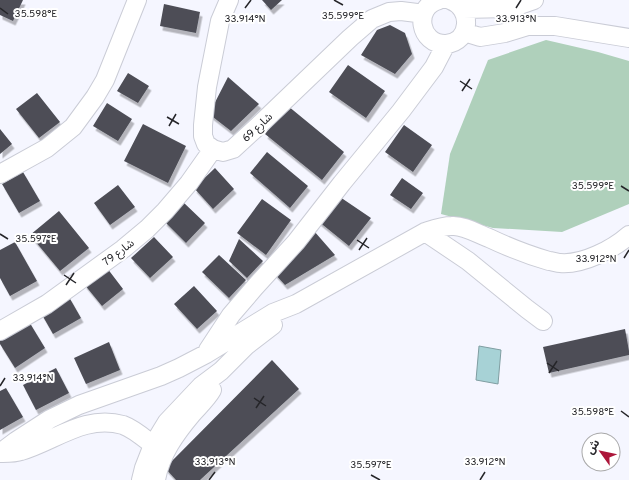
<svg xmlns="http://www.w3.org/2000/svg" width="629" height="480" viewBox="0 0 629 480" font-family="Overpass,'Noto Sans Arabic',sans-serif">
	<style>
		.forest { fill: #afd0bb }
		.water { fill: #a7d2d6; stroke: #809ea2 }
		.building { fill: #4d4e56; filter: url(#shadow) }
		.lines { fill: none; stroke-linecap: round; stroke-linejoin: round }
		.minor-casing { stroke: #caccd6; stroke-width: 20 }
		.minor { stroke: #fff; stroke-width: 18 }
		.ticks { fill: none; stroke: #252529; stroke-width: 1.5 }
		.labels { text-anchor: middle; stroke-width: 4; stroke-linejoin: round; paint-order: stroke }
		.street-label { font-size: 11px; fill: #252529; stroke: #fff }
		.ticks-label { font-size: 10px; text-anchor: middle; fill: #252529; stroke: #fff; stroke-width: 4; stroke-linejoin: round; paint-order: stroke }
	</style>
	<defs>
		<filter id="shadow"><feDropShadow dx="2.5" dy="4.5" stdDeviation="0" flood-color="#0004"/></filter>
	</defs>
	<rect width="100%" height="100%" fill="#f5f6ff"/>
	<!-- forest -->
	<path class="forest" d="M546,40L598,52L629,61V204L562,232L493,228L441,214L450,154L488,60Z"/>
	<!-- water -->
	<path class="water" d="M479,346L501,350L498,384L476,380Z"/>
	<!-- building -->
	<path class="building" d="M0,0H23L13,21L0,15Z
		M262,0H282L271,10Z
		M164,4L200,12L196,33L160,26Z
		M390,25L405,33L412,54L395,74L361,55L377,30Z
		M348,65L385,91L366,118L329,92Z
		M128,73L149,86L138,103L117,91Z
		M228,77L259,104L231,131L209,114Z
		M37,93L60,122L39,138L16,109Z
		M107,103L132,119L118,141L93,126Z
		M288,106L344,152L322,180L265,134Z
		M143,124L186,146L168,183L124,161Z
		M404,125L432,145L413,172L385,152Z
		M0,129L12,144L0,154Z
		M267,152L308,186L290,208L250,173Z
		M215,168L234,189L213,209L194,188Z
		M23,172L40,201L19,213L2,184Z
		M402,178L423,193L411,209L390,195Z
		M118,185L135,207L110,225L94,203Z
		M340,197L371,218L349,246L318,221Z
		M262,199L291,220L266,255L237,233Z
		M183,202L205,223L186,243L164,221Z
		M59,211L89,248L60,271L30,235Z
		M314,231L335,255L285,285L273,272Z
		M154,237L173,257L150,278L131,258Z
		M239,239L263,261L247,278L229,261Z
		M15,242L37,281L10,296L0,278V250Z
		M219,255L246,280L229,298L202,272Z
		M107,268L123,289L102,306L84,284Z
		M194,286L217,311L197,329L174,304Z
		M69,297L81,318L53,334L41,313Z
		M28,320L45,348L15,368L0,344V336Z
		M625,329L629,351V355L549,373L543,347Z
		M109,342L120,370L86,384L74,358Z
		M272,360L299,389L200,480H176L165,468Z
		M56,368L69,393L36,410L23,385Z
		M6,388L23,417L0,430V391Z"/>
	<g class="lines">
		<!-- minor casing -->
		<g class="minor-casing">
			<path id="minor" d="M229,0L220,21L207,87L203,125V136L206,144L213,149L223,152L233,149L256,128L350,38L372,19L389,12L401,11L417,13L423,15
				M439,0C413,7 419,45 446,44C471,42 473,8 450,0
				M463,9L511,8L534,0
				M464,32L480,37L505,33L528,26H555L629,38
				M0,174L47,148L73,127L95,97L105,80L137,0
				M425,232L468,261L527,309L543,321
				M0,331L47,304L123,249L147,229L165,211L189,183L213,149
				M208,350L231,315L255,287L296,242L342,183L401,111L434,67L446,44
				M0,453L16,441L50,419L79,405L161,376L179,368L206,354L273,313L296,304L425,232C434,229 442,226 452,226C463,225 478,234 489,238C508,247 528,255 549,261C552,261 557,263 560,263C583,265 613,249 629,235
				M3,453C9,453 15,453 21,451C55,441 85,414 123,425C134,429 144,438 153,445
				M141,480L144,468L153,445L167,422L201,386L221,371L247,345L273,325
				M156,480C160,455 176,433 192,414C198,407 207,399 212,390"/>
		</g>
		<!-- minor -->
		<use href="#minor" class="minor"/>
	</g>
	<!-- ticks -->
	<path class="ticks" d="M334,0L343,5M0,8L8,14M245,8L251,0M516,8L521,0M460,81L472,89M462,91L470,79M167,117L179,124M169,126L176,114M621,186L629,191M0,234L8,239M357,240L369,248M359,250L367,238M624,258L629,250M64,275L76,283M66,285L74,273M547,363L559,371M549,373L557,361M0,386L5,378M254,398L266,406M256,408L264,396M621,411L629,417M371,475L380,480M209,480L215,472M480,480L485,472"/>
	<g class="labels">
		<!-- street labels -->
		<g class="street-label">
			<text transform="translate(257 127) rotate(-43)" y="4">شارع 69</text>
			<text transform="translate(118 252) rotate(-37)" y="4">شارع 79</text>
		</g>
	</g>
	<g class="ticks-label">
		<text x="36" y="17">35.598°E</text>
		<text x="343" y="19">35.599°E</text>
		<text x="245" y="22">33.914°N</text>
		<text x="516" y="22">33.913°N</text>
		<text x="593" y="189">35.599°E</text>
		<text x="36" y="242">35.597°E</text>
		<text x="596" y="262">33.912°N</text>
		<text x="33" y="381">33.914°N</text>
		<text x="593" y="415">35.598°E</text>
		<text x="215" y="465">33.913°N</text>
		<text x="485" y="465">33.912°N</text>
		<text x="371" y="468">35.597°E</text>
	</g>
	<!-- north arrow -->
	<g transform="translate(601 452) rotate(303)"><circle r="19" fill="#ffffff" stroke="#a8a8a9"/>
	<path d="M0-3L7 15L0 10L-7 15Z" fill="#ac163a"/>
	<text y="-6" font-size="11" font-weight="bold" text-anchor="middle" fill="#252529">ش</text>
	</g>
</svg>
